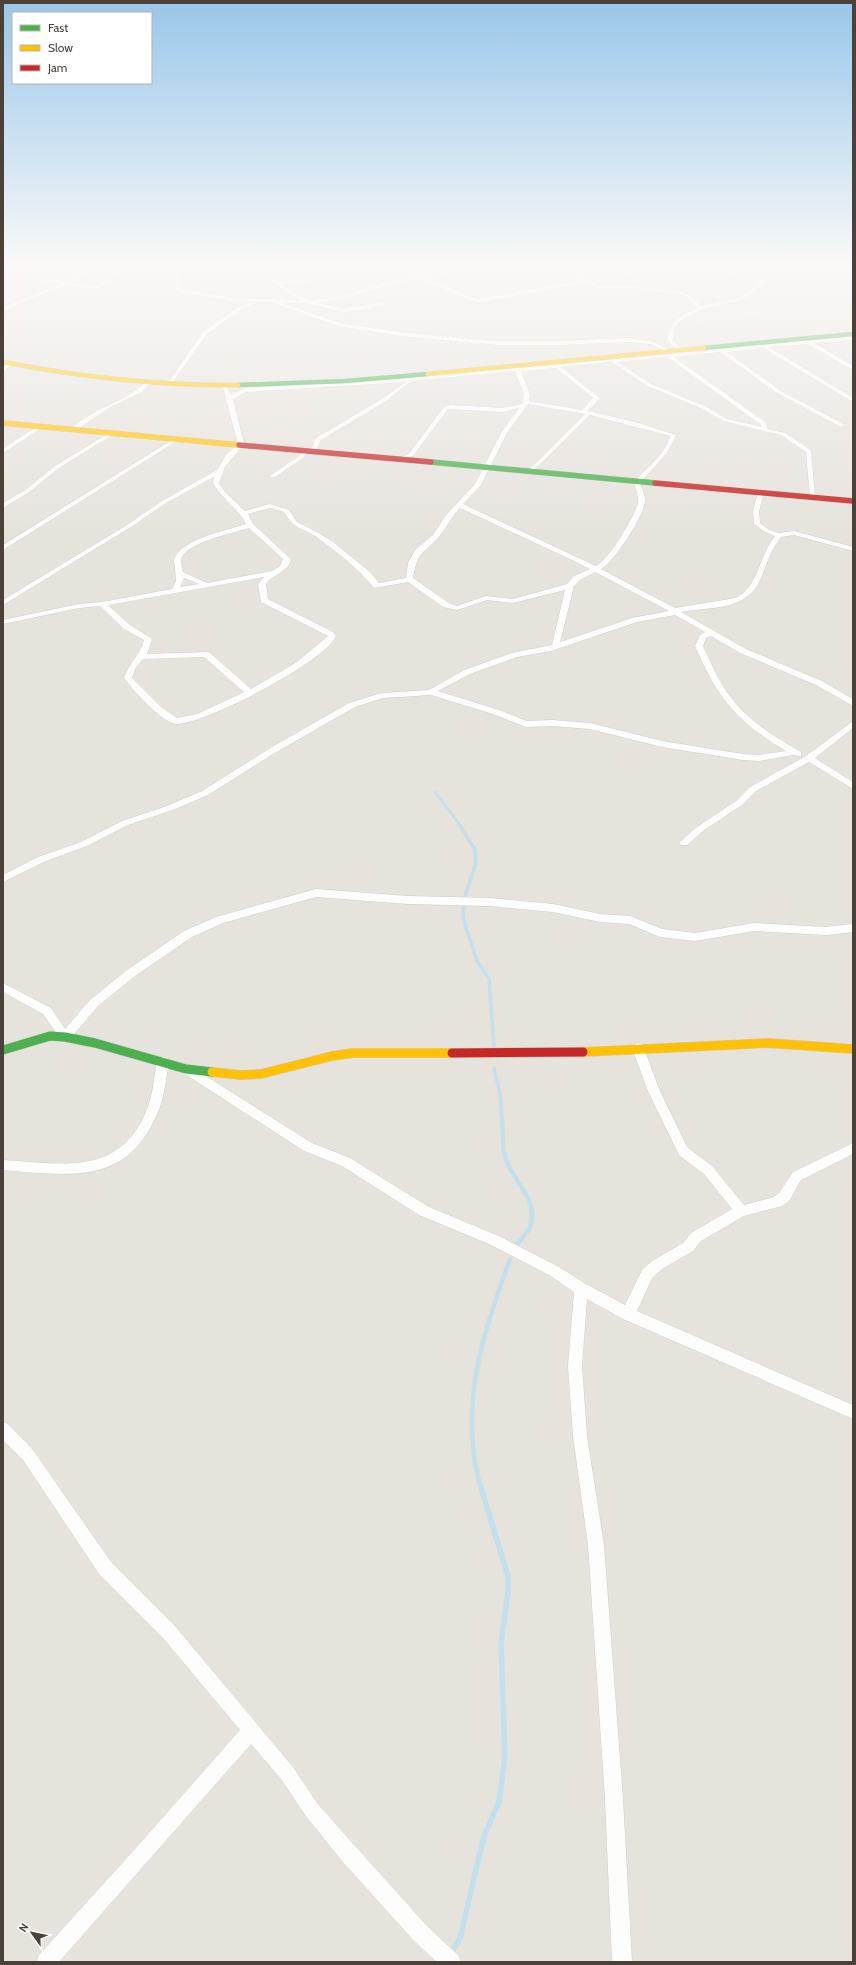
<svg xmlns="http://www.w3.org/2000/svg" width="856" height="1965" viewBox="0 0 856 1965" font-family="Cabin,sans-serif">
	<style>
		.residential { fill: #e6e2dc }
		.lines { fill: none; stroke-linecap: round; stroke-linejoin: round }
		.stream-far3 { stroke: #c3e0ed; stroke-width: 2.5 }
		.stream-far2 { stroke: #c3e0ed; stroke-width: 3.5 }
		.stream-far1 { stroke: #c3e0ed; stroke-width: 4.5 }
		.stream { stroke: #c3e0ed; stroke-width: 5.5 }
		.street-casing { stroke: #d1cfcc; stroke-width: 1 }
		.fast-far2-casing { stroke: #d1cdc5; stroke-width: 5 }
		.fast-far1-casing { stroke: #d1cdc5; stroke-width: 6 }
		.fast-casing { stroke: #d1cdc5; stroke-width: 10 }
		.slow-far2-casing { stroke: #d1cdc5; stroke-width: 5 }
		.slow-far1-casing { stroke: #d1cdc5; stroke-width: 6 }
		.slow-casing { stroke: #d1cdc5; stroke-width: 10 }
		.jam-far1-casing { stroke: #d1cdc5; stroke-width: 6 }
		.jam-casing { stroke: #d1cdc5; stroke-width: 10 }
		.street { fill: #fdfdfc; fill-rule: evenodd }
		.fast-far2 { stroke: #4caf50; stroke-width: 4.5 }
		.fast-far1 { stroke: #4caf50; stroke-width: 5.5 }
		.fast { stroke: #4caf50; stroke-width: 9 }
		.slow-far2 { stroke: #ffc107; stroke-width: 4.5 }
		.slow-far1 { stroke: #ffc107; stroke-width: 5.5 }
		.slow { stroke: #ffc107; stroke-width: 9 }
		.jam-far1 { stroke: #c62828; stroke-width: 5.5 }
		.jam { stroke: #c62828; stroke-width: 9 }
		.rail { stroke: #dadada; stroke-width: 1.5; stroke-dasharray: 2.5 2.5; stroke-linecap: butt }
	</style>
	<rect width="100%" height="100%" fill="#f3f1ee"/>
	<!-- residential -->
	<path class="residential" d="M3,265H853V1962H3Z"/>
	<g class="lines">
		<!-- stream-far3 -->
		<path class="stream-far3" d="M435,792L460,825"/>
		<!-- stream-far2 -->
		<path class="stream-far2" d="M459,824L475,850L476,863L464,899L463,918L477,961L489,979L494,1046
			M494,1068L500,1093L502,1119"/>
		<!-- stream-far1 -->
		<path class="stream-far1" d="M502,1118C503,1130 502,1144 505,1156C511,1181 540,1198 530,1227C528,1232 521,1239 517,1244
			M482,1492C457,1409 482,1337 510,1259"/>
		<!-- stream -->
		<path class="stream" d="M452,1952L460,1938L484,1836L499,1802L505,1757L501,1644L508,1592V1576L482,1491"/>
		<!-- street casing -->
		<g class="street-casing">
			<path id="street" d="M99,265H106L71,283L96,286L124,265H129L123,270L231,265L179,270L180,289L235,298L300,300L275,284L260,265H265L278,282L338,276L336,278L282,284L299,296L311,300L336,298L375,285L411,277L384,265H391L421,277L453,271L462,265H467L457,273L426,279L477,299L581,280L564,265H569L586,279L637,270L628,265H634L642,269V272L590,281L600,286H634L681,292L690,295L702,306L739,298L761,281L737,277L710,265C721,265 729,271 739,274C759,280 779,277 799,276L784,265H790L804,275L853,271V273L766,281L743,300L703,309L683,319L675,326L673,340L683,351L680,353L853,336V340L814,343L853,366V370L807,344L769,347L853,398V402L763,348L727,352L781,391L843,424L844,425L841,427L777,393L720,352L674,357L765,422L768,429L785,433L811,450L815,498L810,497L806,452L781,435L723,421L703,409L647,386L612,362L561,367L600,398L588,411L639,423L676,435L667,453L640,483C642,488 645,495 645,501C644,516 614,562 601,569L675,608L736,598C759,586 759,555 775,536L765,532L754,524L753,511L758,492L761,490L764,492L759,511L760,523L769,530L779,533L794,531L853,547V551L794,535L781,537C771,549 767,564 761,578C747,612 712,606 681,612L746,649L822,681L853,699V706L816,685L740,653L711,636L706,638L703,646C711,663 718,680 729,695C747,720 775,737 801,752V756L793,755L759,761L743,760L662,747L590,729L552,726L526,727L493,714L431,695L383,698L355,707L278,751L208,795L173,810L128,825L87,846L46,861L3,882V875L38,857L81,842L122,821L167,806L202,791L272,747L349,703L382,693L429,690L464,670L512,653L552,645L565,590L513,603L487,600L457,610L443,607L408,582L374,588C359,569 338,553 318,538C302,527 295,531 284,512L270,508L248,514L253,524L291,559C289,572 273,574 266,584L268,599L333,632L336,636C328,660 202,726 176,724C161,722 133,690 124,678C129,663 139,657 144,640L124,629L100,606L79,608L3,624V620L79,604L102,602L172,589L176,581L174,559C183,538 226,531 246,524C238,508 222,499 213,483L214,477L166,503L131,527L3,605V600L127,525L162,501L217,470L226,455L238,444L222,384H226L231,395L245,388L396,379L514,368L513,366L516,364L519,368L670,354L651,344L628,342L560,345H498L400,336L338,326L271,302H258L241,310L207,334L170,386L167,384L203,332L237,308L252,302H235L178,292L176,289L175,270L119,273L97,289L66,285L3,311V307L60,284L3,275V273L65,282ZM415,278L477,303L584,283L599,288H634L680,294L686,297L698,308C679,317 671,318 667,340L680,353L670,354L672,351L654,342L628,338L560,341H498L400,332L339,323L282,303H307L343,312L363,310L386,304L383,302L343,308L316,303C350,299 382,286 415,278ZM667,357L760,424L762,427L727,419L707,407L651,384L618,362ZM556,368L593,398L582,410L529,401L530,394L521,371ZM515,371L524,394L522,404L503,408L451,405L444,407L409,454L395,459L398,461L413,456L448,409L503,412L519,408L501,433L475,484L446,515L433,535L415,550L408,563L406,578L379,583L370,572L332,541L317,532L297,522L289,510L270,504L245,511L225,492L219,483L225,467L244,444L233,399L246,392L406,382L382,399L316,438L310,451L313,453L316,451L321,440L386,401L411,381ZM528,404L585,414L528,471L531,473L590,415L670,436C667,452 648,467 637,479L633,481C635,487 639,496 638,502C635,517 609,559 596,566L463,504L481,485L507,433ZM460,508L572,560L590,569L574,576L567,584L513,599L486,596L457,606L449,603L413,578C418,551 421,556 438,538C446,529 451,517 460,508ZM249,528L283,559L280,566L272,571L207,583L183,572C182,568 180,561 182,557C191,541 233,533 249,528ZM595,572L669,611L632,618L560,642L574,586L580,580ZM264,577L258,584L261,602L328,636L297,662L251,689L209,652L147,654L152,640L151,638L130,625L108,605ZM184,578L199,584L180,587ZM675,615L705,632L700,635L695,646C718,699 736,721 786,751L759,755L743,754L662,741L590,723L552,720L527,721L499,710L438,691L470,674L517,657L551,651L637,622ZM204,657L244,692L197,714L177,718L161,707L132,678L135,669L143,659Z
				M9,363L14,364L3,371V367Z
				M147,381L152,382L142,392L109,408L75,431L70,430C92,408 126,402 147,381Z
				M38,426L43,427L3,453V448Z
				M112,431L114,432V434L59,468L28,493L3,508V503L24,491L55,466Z
				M175,438L180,439L3,550V545Z
				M304,450L309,451L303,458L275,477H271V475L299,456Z
				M853,721V728L815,758L853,782V789L809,762L756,791L742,805L703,831L687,845H681L679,843L681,841L697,827L736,801L750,787L806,756Z
				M316,889L408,896L490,898L553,904L600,914L630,916L662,929L695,933L754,923L826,927L853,924V932L826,935L754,931L695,941L660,937L629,924L600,922L553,912L490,906L408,904L316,897L223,923L192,937L135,976L98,1006L69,1040H61L43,1014L3,992V983L51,1008L65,1029L90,1000L127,970L184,931L216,917Z
				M638,1043L642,1045L644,1048L659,1089L687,1147L712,1166L744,1205L774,1197L779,1193L793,1172L853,1143V1154L801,1180L789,1201L782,1206L744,1216L701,1241L693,1251L662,1269L652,1278L637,1311L853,1405V1419L623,1319L587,1299L582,1366L587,1436L604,1545L623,1799L632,1962H612L605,1799L588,1545L573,1436L568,1366L574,1292L549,1275L489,1244L419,1215L342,1166L304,1151L182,1072L180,1069L182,1066L186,1064L190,1066L312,1143L350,1158L429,1207L499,1236L559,1267L586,1284L625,1305L642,1270L652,1261L683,1243L691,1233L732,1209L704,1174L679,1155L647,1089L632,1048L634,1045Z
				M163,1057L167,1059L169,1062C166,1077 165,1093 160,1107C130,1186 74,1176 3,1170V1160C64,1164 121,1177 148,1107C153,1093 154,1077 157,1062L159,1059Z
				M3,1422L8,1424L33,1450L111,1562L175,1626L293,1767L317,1803L356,1847L428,1927L458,1955L461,1962H437L414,1941L342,1861L305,1815L281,1779L251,1744L59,1962H36L39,1955L135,1849L240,1730L163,1638L99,1574L23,1460L3,1440Z"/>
		</g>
		<!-- fast-far2 casing -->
		<g class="fast-far2-casing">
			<path id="fast-far2" d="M704,348L853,334
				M238,385L346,381L428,374"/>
		</g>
		<!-- fast-far1 casing -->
		<g class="fast-far1-casing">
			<path id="fast-far1" d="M431,462L655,483"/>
		</g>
		<!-- fast casing -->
		<g class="fast-casing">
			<path id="fast" d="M3,1050L50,1036L65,1037L95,1043L186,1069L212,1072"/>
		</g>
		<!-- slow-far2 casing -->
		<g class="slow-far2-casing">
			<path id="slow-far2" d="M3,362C81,377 158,386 238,385
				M428,374L704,348"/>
		</g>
		<!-- slow-far1 casing -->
		<g class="slow-far1-casing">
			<path id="slow-far1" d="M3,423L239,445"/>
		</g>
		<!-- slow casing -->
		<g class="slow-casing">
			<path id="slow" d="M583,1052L768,1043L853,1049
				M212,1072L241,1075L261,1074L332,1056L353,1053H452"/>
		</g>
		<!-- jam-far1 casing -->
		<g class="jam-far1-casing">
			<path id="jam-far1" d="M239,445L431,462
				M655,483L853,501"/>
		</g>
		<!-- jam casing -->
		<g class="jam-casing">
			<path id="jam" d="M452,1053L583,1052"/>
		</g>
		<!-- street -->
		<use href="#street" class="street"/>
		<!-- fast-far2 -->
		<use href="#fast-far2" class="fast-far2"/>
		<!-- fast-far1 -->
		<use href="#fast-far1" class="fast-far1"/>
		<!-- fast -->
		<use href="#fast" class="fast"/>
		<!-- slow-far2 -->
		<use href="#slow-far2" class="slow-far2"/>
		<!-- slow-far1 -->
		<use href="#slow-far1" class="slow-far1"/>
		<!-- slow -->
		<use href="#slow" class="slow"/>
		<!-- jam-far1 -->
		<use href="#jam-far1" class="jam-far1"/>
		<!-- jam -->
		<use href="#jam" class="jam"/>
		<!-- rail -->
		<path class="rail" d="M256,265C274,300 315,309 350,318C386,327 423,336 460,338C592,348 723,323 853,302"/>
	</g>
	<!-- sky -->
	<linearGradient id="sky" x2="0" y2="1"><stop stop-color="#99c6ea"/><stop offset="0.49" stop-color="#faf9f7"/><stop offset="1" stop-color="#faf9f7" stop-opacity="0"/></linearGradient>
	<rect width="856" height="540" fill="url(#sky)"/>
	<!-- border -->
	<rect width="856" height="1965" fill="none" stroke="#49413a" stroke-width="8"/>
	<!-- legend -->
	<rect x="12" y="12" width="140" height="72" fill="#ffffff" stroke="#b6b3b0"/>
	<rect x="20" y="25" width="20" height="6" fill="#4caf50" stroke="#b6b3b0"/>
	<text x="48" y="32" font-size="12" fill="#49413a">Fast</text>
	<rect x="20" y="45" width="20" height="6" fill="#ffc107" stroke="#b6b3b0"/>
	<text x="48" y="52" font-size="12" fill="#49413a">Slow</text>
	<rect x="20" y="65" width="20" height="6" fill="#c62828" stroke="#b6b3b0"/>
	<text x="48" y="72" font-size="12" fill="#49413a">Jam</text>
	<!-- north arrow -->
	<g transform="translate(32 1933) rotate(303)" stroke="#ffffff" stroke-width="3" paint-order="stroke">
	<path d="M0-3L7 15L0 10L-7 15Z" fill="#49413a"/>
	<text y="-6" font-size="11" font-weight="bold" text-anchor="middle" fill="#49413a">N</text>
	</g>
</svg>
